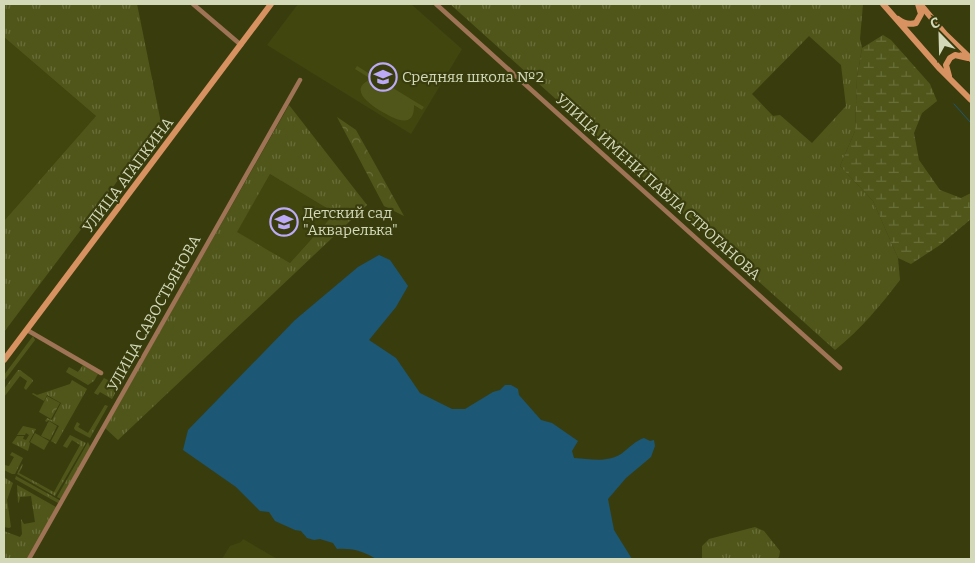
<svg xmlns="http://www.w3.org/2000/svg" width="975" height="563" viewBox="0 0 975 563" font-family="Bitter,serif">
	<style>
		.built { fill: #41460e }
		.grass { fill: url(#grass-tufts); fill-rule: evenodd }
		.forest { fill: url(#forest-crowns) }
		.wetland { fill: url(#wetland-marsh) }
		.pitch { fill: #50561a }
		.water { fill: #1c5775 }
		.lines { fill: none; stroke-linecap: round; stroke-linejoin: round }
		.stream { stroke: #1c5775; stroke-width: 1 }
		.minor { stroke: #9f7355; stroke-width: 4.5 }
		.secondary { stroke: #d89261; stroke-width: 6 }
		.labels { text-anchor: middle; stroke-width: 4.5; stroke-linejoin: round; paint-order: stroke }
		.poi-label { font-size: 15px; fill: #d3d8b8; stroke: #393d0e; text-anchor: start }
		.street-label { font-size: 15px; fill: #d3d8b8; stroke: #393d0e }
	</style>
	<defs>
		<pattern id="grass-tufts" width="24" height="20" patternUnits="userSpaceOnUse" patternTransform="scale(1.25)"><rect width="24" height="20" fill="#50561a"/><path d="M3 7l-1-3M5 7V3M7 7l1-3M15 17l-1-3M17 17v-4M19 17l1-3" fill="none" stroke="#686e39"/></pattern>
		<pattern id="forest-crowns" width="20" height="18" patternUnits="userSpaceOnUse" patternTransform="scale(1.25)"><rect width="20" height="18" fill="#50561a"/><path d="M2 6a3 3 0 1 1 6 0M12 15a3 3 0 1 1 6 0" fill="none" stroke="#686e39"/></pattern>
		<pattern id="wetland-marsh" width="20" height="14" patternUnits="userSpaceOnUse" patternTransform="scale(1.25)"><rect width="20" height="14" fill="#50561a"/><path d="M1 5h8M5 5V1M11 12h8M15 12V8" fill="none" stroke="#686e39"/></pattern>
	</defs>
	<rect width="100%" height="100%" fill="#393d0e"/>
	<!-- built -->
	<path class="built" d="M298,4H411L462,49L411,134L267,45Z
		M4,37L96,116L4,221Z
		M270,174L335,213L290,263L236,232Z
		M243,539L272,556L277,559H222L230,546L241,542Z"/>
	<!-- grass -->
	<path class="grass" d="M4,4H137L161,123L4,332V221L96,116L4,37Z
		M450,4H863L860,39L862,48L857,78L855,131L840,166L873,201L898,258L900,280C881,305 860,330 835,350ZM809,36L841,65L846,106L812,143L780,115L773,116L752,94Z
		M289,105L367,205L118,440L105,428ZM270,174L335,213L290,263L237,232Z
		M33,336L35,340L4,381V375Z
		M83,365L98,374L94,381L88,385L66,372L69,367L78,372Z
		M18,370H20L32,379L33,381L26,390L24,388L27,381L20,376L4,397V389Z
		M104,378L119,386L112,399L100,392L98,395L94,393Z
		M72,380L87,389L56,444L51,441L59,426L48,420L47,422L45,421L47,418L52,420L61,403L47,395L44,401L32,394L33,393L37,395L70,384Z
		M105,405L108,406L90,438L75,430L74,428L77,422L80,424L78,427L88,433Z
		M23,426L36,429L29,442L30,443L28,451L12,443L17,436H24L23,439L26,440L29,435L26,433L25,435H17Z
		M70,435L86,443L55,496L17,474L22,464L23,465L19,473L54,492L80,445L72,440L67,448L63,446Z
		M88,442L90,447L61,499L57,497Z
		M12,452L23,458L15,474H12L4,470V465L9,466L14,457L10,455Z
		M16,476L61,501L58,503L15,479Z
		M4,477L13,483L7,500L11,527L9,528L4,527Z
		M17,485L56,507V509L27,559H4V531L20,537L22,534L21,519L24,524L35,522L31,496L20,497L19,502L18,503Z
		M755,527L764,531L780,551L779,557L777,559L702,558V546L709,539Z"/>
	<!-- forest -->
	<path class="forest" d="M337,117L356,130L404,216L384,206Z
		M47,396L60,403L51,419L39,412Z
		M49,421L57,426L50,440L41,436Z"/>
	<!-- wetland -->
	<path class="wetland" d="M883,35L891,40L930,84L937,101L922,113L914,133L919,160L940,190L961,198L971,193V219L940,245L911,264L898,258L873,201L840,166L855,131L857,78L862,48Z"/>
	<!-- pitch -->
	<path class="pitch" d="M357,66L424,107L422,110L414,105C415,132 391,117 379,110C367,102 349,89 371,79L355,69Z
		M35,433L49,441L44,450L30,442Z"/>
	<!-- water -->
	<path class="water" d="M379,255L390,260L408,286L396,307L369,340L396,358L420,393L452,409H465L493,392L500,390L505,385H511L518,389L519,395L541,420L552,423L578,441L572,451L574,458C589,459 607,463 621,454C629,448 635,441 644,438L650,441L654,440L655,446L651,457L626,478L608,499L614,530L632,559H376C364,551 351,548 337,549L333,543L320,539L314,540L307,538L301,531L295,530L275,521L269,512L260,511L236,487L183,450L188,430L295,320L358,267Z"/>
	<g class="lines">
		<!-- stream -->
		<path class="stream" d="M954,104L971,123"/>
		<!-- minor -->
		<path class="minor" d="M193,4L241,45
			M436,4L840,368
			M27,330L101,373
			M29,559L300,80"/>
		<!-- secondary -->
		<path class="secondary" d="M883,4L940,69L971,100
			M920,4L945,34L971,59
			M898,19C904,24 909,25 916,23L921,14L918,4
			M949,76L946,65L950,58L955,55L968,58
			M4,360L271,4"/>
	</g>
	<!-- icons -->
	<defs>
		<g id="school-ring" transform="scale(1.4375)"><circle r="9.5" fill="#393d0e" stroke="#bcaaf6" stroke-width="1.5"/><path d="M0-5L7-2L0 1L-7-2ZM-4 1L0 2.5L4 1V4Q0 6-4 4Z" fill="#bcaaf6"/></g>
	</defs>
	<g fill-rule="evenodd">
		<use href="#school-ring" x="383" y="77"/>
		<use href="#school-ring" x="284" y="222"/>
	</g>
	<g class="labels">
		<!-- poi labels -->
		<g class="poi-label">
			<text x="402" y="82">Средняя школа №2</text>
			<text x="303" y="218">Детский сад<tspan x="303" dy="17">"Акварелька"</tspan></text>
		</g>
		<!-- street labels -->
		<g class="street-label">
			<text transform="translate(128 175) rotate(-53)" y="5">УЛИЦА АГАПКИНА</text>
			<text transform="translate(658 187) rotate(42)" y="5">УЛИЦА ИМЕНИ ПАВЛА СТРОГАНОВА</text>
			<text transform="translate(154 313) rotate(-61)" y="5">УЛИЦА САВОСТЬЯНОВА</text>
		</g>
	</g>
	<!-- border -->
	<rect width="975" height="563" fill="none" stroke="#d3d8b8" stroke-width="10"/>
	<!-- north arrow -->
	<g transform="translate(940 35) rotate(337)" stroke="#393d0e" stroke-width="4" paint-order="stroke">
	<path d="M0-4L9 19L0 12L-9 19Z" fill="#d3d8b8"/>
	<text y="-8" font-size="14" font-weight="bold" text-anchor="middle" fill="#d3d8b8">С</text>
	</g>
</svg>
